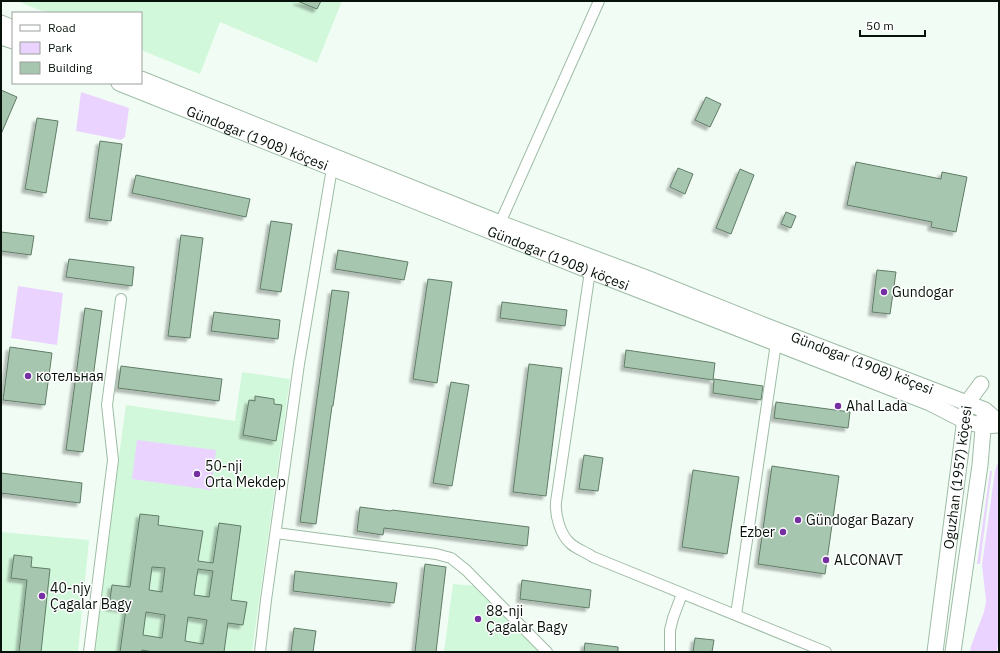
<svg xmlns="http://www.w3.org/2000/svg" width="1000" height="653" viewBox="0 0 1000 653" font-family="'IBM Plex Sans',sans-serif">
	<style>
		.built { fill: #d2f8db }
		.green { fill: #ebd3ff }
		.building { fill: #a7c6af; stroke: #607c67; fill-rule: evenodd; filter: url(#shadow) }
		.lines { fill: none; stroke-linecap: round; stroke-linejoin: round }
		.minor-casing { stroke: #9ebca5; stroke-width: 12 }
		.secondary-casing { stroke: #9ebca5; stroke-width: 17 }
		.minor { stroke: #fff; stroke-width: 10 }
		.secondary { stroke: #fff; stroke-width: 15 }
		.poi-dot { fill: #762fa2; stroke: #fff; stroke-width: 1.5 }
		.labels { text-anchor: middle; stroke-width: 3; stroke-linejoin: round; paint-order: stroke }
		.street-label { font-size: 14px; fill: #07120a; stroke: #fff }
		.poi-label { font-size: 14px; fill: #07120a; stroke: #fff; text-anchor: start }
	</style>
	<defs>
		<filter id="shadow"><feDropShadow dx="-3.5" dy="3.5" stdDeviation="1" flood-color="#0004"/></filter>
	</defs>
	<rect width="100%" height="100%" fill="#f1fdf4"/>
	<!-- built -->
	<path class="built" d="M17,1H342L317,63L220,22L200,74L141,50V13H47Z
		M242,372L290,379L252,652H92L126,405L235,421Z
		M1,532L89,540L78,652H1Z
		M453,584L476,586L539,652H444Z"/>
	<!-- green -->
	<path class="green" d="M81,92L129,108L125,137L121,140L76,131Z
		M18,286L63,293L57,345L11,338Z
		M137,440L216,450L211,490L132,479Z
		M999,463V643H998L997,652H970L971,646L984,612L986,601L982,565L995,471L997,465Z
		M990,471H992L980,564H977Z"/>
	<!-- building -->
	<path class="building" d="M297,1H321L317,9Z
		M1,90L17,97L1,134Z
		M706,97L721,104L710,127L695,120Z
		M37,118L58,121L46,193L25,189Z
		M100,141L122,144L111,221L89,218Z
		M856,162L941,179L942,172L967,177L956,232L931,227L932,222L847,205Z
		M678,168L693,174L685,194L670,187Z
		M740,169L754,175L731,234L716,228Z
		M136,175L250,199L246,217L132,193Z
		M786,212L796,216L791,228L781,224Z
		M271,221L292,224L281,292L260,289Z
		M1,232L34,236L31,255L1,251Z
		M181,235L203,238L190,338L168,336Z
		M338,250L408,262L404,280L335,269Z
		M69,259L134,267L132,286L66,277Z
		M877,270L896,272L890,314L872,312Z
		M428,279L452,282L437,383L413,379Z
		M332,290L349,292L333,406H332L316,524L300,522Z
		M502,302L567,310L565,326L500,318Z
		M85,308L102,311L83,452L66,450Z
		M214,312L280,320L278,339L211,331Z
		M10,347L52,353L45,405L3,400Z
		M626,350L715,363L713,380L624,367Z
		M529,364L562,368L546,496L513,492Z
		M121,366L222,379L219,401L118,388Z
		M714,379L763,386L761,400L713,393Z
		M451,382L469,385L452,486L433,483Z
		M255,396L274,399V404L282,405L276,441L243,435L249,400L255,401Z
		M776,402L850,412L848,428L774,418Z
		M584,455L603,458L598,491L579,489Z
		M772,466L839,476L825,574L758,564Z
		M693,470L739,477L727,554L682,547Z
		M1,473L82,483L80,503L1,493Z
		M360,507L391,511L392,510L529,527L527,546L384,528L383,535L357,531Z
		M140,514L159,516L158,525L203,531L198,561L213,563L219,523L241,526L231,600L247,602L243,625L228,623L224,652H153L142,650V652H120L126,609L109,607L112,585L130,587ZM152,567L165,568L162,592L149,590ZM198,569L213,571L209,597L194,595ZM146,612L165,615L162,638L143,635ZM188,617L207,620L203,644L185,641Z
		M14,555L32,557L31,567L50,569L41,652H19L27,580L11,578Z
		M425,564L446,567L436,652H415Z
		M295,571L397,583L394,603L293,591Z
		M522,580L591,590L589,608L520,599Z
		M294,628L316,631L313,652H291Z
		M695,638L714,640L712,652H693Z
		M585,643L618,647V652H584Z"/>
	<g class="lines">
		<!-- minor casing -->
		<g class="minor-casing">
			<path id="minor" d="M500,223L599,1
				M591,265L590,271L556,502C555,515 560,535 571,544C577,549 586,552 593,557L826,652
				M276,533L436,554L451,558L466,570L547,652
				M736,615L776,343
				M89,652L113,460L107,405L121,299
				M260,652L266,600L299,364L332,168
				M670,652V630L673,618L682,594"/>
		</g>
		<!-- secondary casing -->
		<g class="secondary-casing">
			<g id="secondary">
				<path d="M1,23L13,28"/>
				<path d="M1,37L13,41"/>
				<path id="s1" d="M141,79L500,223L644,277L766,326L985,410L999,422"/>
				<path id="s2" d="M119,83L590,271L930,403L965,421L983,426L999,425"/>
				<path id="s3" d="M935,652L967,403L981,384"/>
				<path d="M953,652L980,465L984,417"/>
			</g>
		</g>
		<!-- minor -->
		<use href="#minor" class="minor"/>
		<!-- secondary -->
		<use href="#secondary" class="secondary"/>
	</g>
	<!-- markers -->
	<g class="poi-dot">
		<circle cx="884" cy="292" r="4"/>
		<circle cx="28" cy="376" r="4"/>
		<circle cx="838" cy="406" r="4"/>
		<circle cx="197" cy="474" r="4"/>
		<circle cx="798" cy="520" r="4"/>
		<circle cx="783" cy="532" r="4"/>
		<circle cx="826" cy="560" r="4"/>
		<circle cx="42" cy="596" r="4"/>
		<circle cx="478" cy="619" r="4"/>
	</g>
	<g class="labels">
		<!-- street labels -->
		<g class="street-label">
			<text dy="5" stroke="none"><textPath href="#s2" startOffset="149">Gündogar (1908) köçesi</textPath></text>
			<text dy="5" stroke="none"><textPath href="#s2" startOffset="473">Gündogar (1908) köçesi</textPath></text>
			<text dy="5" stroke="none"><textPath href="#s1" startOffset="775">Gündogar (1908) köçesi</textPath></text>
			<text dy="5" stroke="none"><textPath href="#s3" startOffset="176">Oguzhan (1957) köçesi</textPath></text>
		</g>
		<!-- poi labels -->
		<g class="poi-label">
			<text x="892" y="297">Gundogar</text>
			<text x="36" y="381">котельная</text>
			<text x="846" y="411">Ahal Lada</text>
			<text x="205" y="471">50-nji<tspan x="205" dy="16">Orta Mekdep</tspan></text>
			<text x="806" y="525">Gündogar Bazary</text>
			<text x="775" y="537" text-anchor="end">Ezber</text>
			<text x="834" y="565">ALCONAVT</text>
			<text x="50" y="593">40-njy<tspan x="50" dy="16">Çagalar Bagy</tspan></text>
			<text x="486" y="616">88-nji<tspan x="486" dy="16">Çagalar Bagy</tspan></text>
		</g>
	</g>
	<!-- border -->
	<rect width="1000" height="653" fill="none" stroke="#07120a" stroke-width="4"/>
	<!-- legend -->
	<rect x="12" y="12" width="130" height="72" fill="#ffffff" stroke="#9ca09d"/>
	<rect x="20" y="25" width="20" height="6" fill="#ffffff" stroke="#9ca09d"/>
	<text x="48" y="32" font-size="12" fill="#07120a">Road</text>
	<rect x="20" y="42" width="20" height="12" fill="#ebd3ff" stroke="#9ca09d"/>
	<text x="48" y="52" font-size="12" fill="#07120a">Park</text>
	<rect x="20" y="62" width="20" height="12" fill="#a7c6af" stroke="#9ca09d"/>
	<text x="48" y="72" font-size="12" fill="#07120a">Building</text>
	<!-- scale -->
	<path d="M860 30v6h65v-6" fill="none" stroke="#07120a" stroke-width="2"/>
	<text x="866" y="30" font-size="12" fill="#07120a" stroke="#ffffff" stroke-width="3" paint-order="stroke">50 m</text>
</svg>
